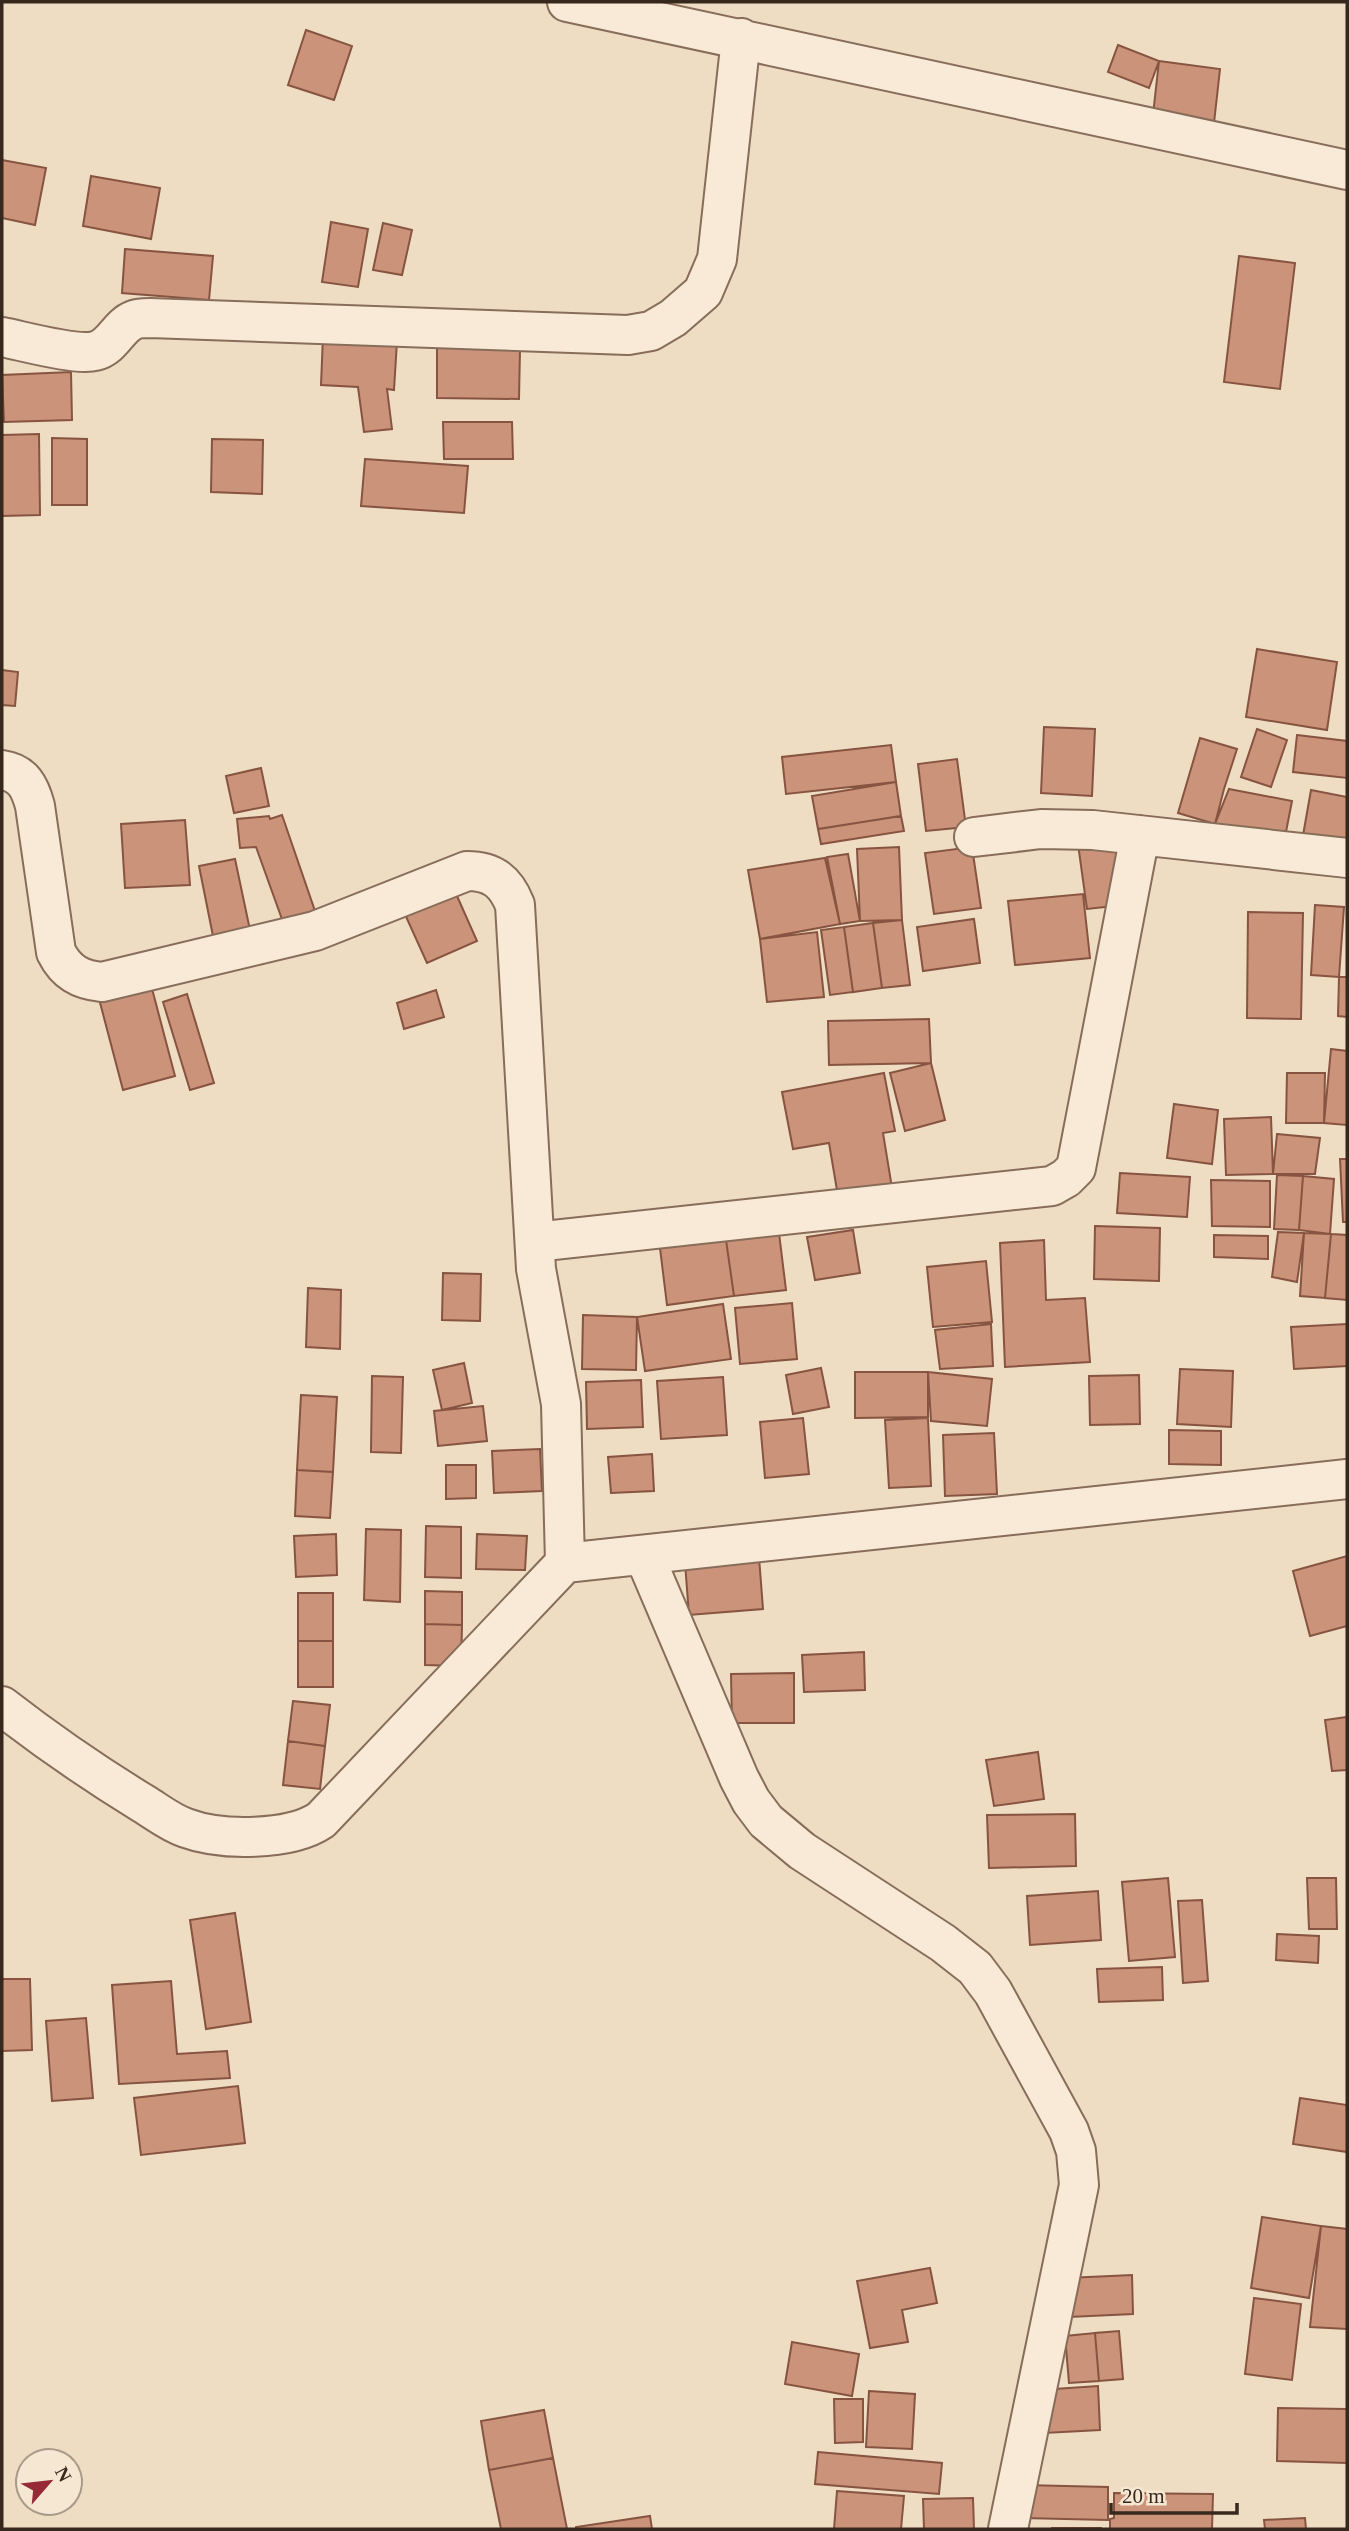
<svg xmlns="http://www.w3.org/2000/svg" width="1349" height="2531" viewBox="0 0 1349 2531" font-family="'Times New Roman',serif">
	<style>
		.building { fill: #cb9379; stroke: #865440; stroke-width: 2 }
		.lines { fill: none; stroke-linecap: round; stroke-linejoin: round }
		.minor-casing { stroke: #876d5a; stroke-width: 42 }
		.minor { stroke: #f8ead6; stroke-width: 38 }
	</style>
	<rect width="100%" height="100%" fill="#eedcc3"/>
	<!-- building -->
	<path class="building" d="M306,30L352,46L334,100L288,85Z
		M1118,45L1159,61L1149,88L1108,72Z
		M1159,61L1220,69L1214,123L1153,115Z
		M2,160L46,168L35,225L2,218Z
		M91,176L160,188L151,239L83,226Z
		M331,222L368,229L358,287L322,282Z
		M383,223L412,230L402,275L373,270Z
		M125,249L213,256L209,300L122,293Z
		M1239,256L1295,263L1280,389L1224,382Z
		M323,336L397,341L394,390L387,389L392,429L364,432L358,387L321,385Z
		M437,347L520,349L519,399L437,398Z
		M71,372L72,420L4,422L2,375Z
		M443,422H512L513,459H444Z
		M39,434L40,515L2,516V435Z
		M52,438L87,439V505H52Z
		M212,439L263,440L262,494L211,492Z
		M365,459L468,466L464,513L361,506Z
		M1257,649L1337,662L1327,730L1246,717Z
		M2,670L18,672L15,706L2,705Z
		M1044,727L1095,729L1092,796L1041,793Z
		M1257,729L1287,740L1271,787L1241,777Z
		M1297,735L1347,741V778L1293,772Z
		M1200,738L1237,749L1224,789L1215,824L1178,813Z
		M891,745L896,782L786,794L782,757Z
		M957,759L966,827L926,831L918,764Z
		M261,768L269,806L234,813L226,776Z
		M896,782L901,816L818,829L812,796Z
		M1229,789L1292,801L1285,837L1215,824Z
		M1311,790L1347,797V849L1302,841Z
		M282,815L315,911L283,922L256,847L240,848L237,819L269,816L270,819Z
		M901,816L904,831L821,844L818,829Z
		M185,820L190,885L125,888L121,824Z
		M1114,839L1123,905L1087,909L1078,844Z
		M899,847L902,920L860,921L857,849Z
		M972,847L981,908L934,914L925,853Z
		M848,854L860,921L840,924L827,857Z
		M825,858L840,924L760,939L748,870Z
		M235,859L250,930L213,936L199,866Z
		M453,887L477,941L427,963L403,910Z
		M1083,894L1090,958L1015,965L1008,901Z
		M1315,905L1344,907L1339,977L1311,975Z
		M1248,912L1303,913L1301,1019L1247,1018Z
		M974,919L980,963L923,971L917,927Z
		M902,920L910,985L882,988L873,923Z
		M873,923L882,988L853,992L844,927Z
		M844,927L853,992L830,995L821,930Z
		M817,932L824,997L767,1002L760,939Z
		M1339,977H1347V1017L1338,1016Z
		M150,981L175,1076L123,1090L98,995Z
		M436,990L444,1017L404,1029L397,1003Z
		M187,994L214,1083L190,1090L163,1002Z
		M929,1019L931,1063L829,1065L828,1021Z
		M1331,1049L1347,1051V1125L1324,1123Z
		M931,1063L945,1120L905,1131L890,1073Z
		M884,1073L895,1131L883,1133L892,1188L838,1196L829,1143L793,1149L782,1092Z
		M1287,1073H1325L1324,1123H1286Z
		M1174,1104L1218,1110L1212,1164L1167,1158Z
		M1271,1117L1273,1174L1226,1175L1224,1119Z
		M1277,1134L1320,1138L1315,1174H1273Z
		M1340,1159H1347V1222H1343Z
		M1120,1173L1190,1177L1187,1217L1117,1213Z
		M1277,1175L1303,1176L1299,1230L1274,1229Z
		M1303,1176L1334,1179L1330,1234L1299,1230Z
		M1211,1180L1270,1181V1227L1212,1226Z
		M1095,1226L1160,1228L1159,1281L1094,1279Z
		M853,1230L860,1273L815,1280L807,1237Z
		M1278,1232L1304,1233L1297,1282L1272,1277Z
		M779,1233L786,1290L734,1296L726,1240Z
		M1304,1233L1331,1234L1325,1298L1300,1296Z
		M1331,1234L1347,1235V1300L1325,1298Z
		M1214,1235L1268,1236V1259L1214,1257Z
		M726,1240L734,1296L667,1305L660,1248Z
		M1044,1240L1046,1300L1085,1298L1090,1362L1005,1367L1000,1243Z
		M986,1261L992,1322L933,1327L927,1267Z
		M443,1273L481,1274L480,1321L442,1320Z
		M308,1288L341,1290L340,1349L306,1347Z
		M792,1303L797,1359L740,1364L735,1308Z
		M723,1304L731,1359L645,1371L637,1317Z
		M583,1315L637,1317L636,1370L582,1369Z
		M991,1324L993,1366L940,1369L935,1330Z
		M1347,1324V1366L1294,1369L1291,1327Z
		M464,1363L472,1403L442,1410L433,1370Z
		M821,1368L829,1407L793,1414L786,1375Z
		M1180,1369L1233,1371L1231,1427L1177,1424Z
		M855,1372H928V1417L855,1418Z
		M928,1372L992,1379L987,1426L931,1421Z
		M1139,1375L1140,1424L1090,1425L1089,1376Z
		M372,1376L403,1377L401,1453L371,1452Z
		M723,1377L727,1435L661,1439L657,1381Z
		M641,1380L643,1427L587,1429L586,1382Z
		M301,1395L337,1397L333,1472L297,1470Z
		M483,1406L487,1441L438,1446L434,1411Z
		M803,1418L809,1474L765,1478L760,1422Z
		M928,1418L931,1486L889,1488L885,1420Z
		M1169,1430L1221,1431V1465L1169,1464Z
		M994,1433L997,1494L945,1496L943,1435Z
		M540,1449L542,1491L494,1493L492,1451Z
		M652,1454L654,1491L611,1493L608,1457Z
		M446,1465H476V1498L446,1499Z
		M297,1470L333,1472L330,1518L295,1516Z
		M426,1526L461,1527V1578L425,1577Z
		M366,1529L401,1530L400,1602L364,1600Z
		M336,1534L337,1575L296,1577L294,1536Z
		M477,1534L527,1536L525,1570L476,1569Z
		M1347,1556V1626L1310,1636L1293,1571Z
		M759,1557L763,1609L689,1615L685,1563Z
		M425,1591L462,1592V1625L425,1624Z
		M298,1593H333V1641H298Z
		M425,1624L462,1625L461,1666L425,1665Z
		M298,1641H333V1687H298Z
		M864,1652L865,1690L804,1692L802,1655Z
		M794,1673V1723H732L731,1674Z
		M293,1701L330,1705L325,1746L288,1741Z
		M1347,1717V1770L1332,1771L1325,1720Z
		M288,1741L325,1746L320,1789L283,1785Z
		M1038,1752L1044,1799L994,1806L986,1760Z
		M1075,1814L1076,1866L989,1868L987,1815Z
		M1168,1878L1175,1957L1129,1961L1122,1882Z
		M1307,1878H1336L1337,1929H1309Z
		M1098,1891L1101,1940L1030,1945L1027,1896Z
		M1202,1900L1208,1981L1183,1983L1178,1901Z
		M235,1913L251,2022L206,2029L190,1920Z
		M1277,1934L1319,1936L1318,1963L1276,1960Z
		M1162,1967L1163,2000L1099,2002L1097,1969Z
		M2,1979H30L32,2050L2,2051Z
		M171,1981L177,2054L227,2051L230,2078L119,2084L112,1985Z
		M86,2018L93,2098L52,2101L46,2021Z
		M238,2086L245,2143L141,2155L134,2098Z
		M1300,2098L1347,2105V2152L1293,2144Z
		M1262,2217L1321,2226L1309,2298L1251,2288Z
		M1321,2226L1347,2229V2329L1310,2327Z
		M930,2268L937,2303L902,2310L908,2342L870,2348L857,2281Z
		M1132,2275L1133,2314L1069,2317L1067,2278Z
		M1254,2298L1301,2304L1292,2380L1245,2374Z
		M1119,2331L1123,2379L1099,2381L1095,2333Z
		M1095,2333L1099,2381L1069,2383L1065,2336Z
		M792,2342L859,2354L852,2396L785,2384Z
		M1098,2386L1100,2430L1044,2433L1040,2390Z
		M869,2391L915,2394L912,2449L866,2447Z
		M834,2399H863V2442L835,2443Z
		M1278,2408L1347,2409V2463L1277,2461Z
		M544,2410L553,2458L489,2470L481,2421Z
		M818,2452L942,2463L939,2494L815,2484Z
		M553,2458L567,2529H501L489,2470Z
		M1023,2485L1108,2487V2520L1023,2518Z
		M837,2491L904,2496L901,2529H834Z
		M1114,2493L1213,2494L1212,2529H1110V2519L1114,2518Z
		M973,2498L974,2529H924L923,2499Z
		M650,2516L652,2529H576V2527Z
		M1305,2518L1306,2529H1265L1264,2520Z
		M1052,2528H1101V2529H1052Z"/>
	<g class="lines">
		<!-- minor casing -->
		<g class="minor-casing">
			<path id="minor" d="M567,2L1347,170
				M2,337C23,341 76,356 95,351C113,347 118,326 134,320C138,318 145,318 150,318L628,335L651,331L673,318L703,292L717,259L741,38
				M2,770C23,773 30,787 35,806L56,952C66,972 80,980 102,982L315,931L467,871C493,871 506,882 515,905L536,1269L561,1404L565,1563
				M974,837L1041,829L1093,830L1347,858
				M535,1242L1052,1186L1066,1178L1076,1168L1140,835
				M644,1555L739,1778L751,1801L766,1821L802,1851L943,1943L975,1968L993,1992L1069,2131L1076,2151L1079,2185L1008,2529
				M2,1706C47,1741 95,1774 144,1804C157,1812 171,1823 186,1828C221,1841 290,1841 321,1820L565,1563L1347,1479"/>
		</g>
		<!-- minor -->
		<use href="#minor" class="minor"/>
	</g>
	<!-- border -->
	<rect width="1349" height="2531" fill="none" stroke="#37281e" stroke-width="7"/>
	<!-- north arrow -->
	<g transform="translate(49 2482) rotate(62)"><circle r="33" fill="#f5e7d2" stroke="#a99b8a" stroke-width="2"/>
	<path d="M0-5L12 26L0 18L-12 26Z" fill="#962b37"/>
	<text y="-10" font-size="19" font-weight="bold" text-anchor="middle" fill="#37281e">N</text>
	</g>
	<!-- scale -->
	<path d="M1111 2503v10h126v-10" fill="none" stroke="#37281e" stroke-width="3.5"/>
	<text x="1122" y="2503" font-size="21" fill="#37281e" stroke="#f5e7d2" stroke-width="5" paint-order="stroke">20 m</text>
</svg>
